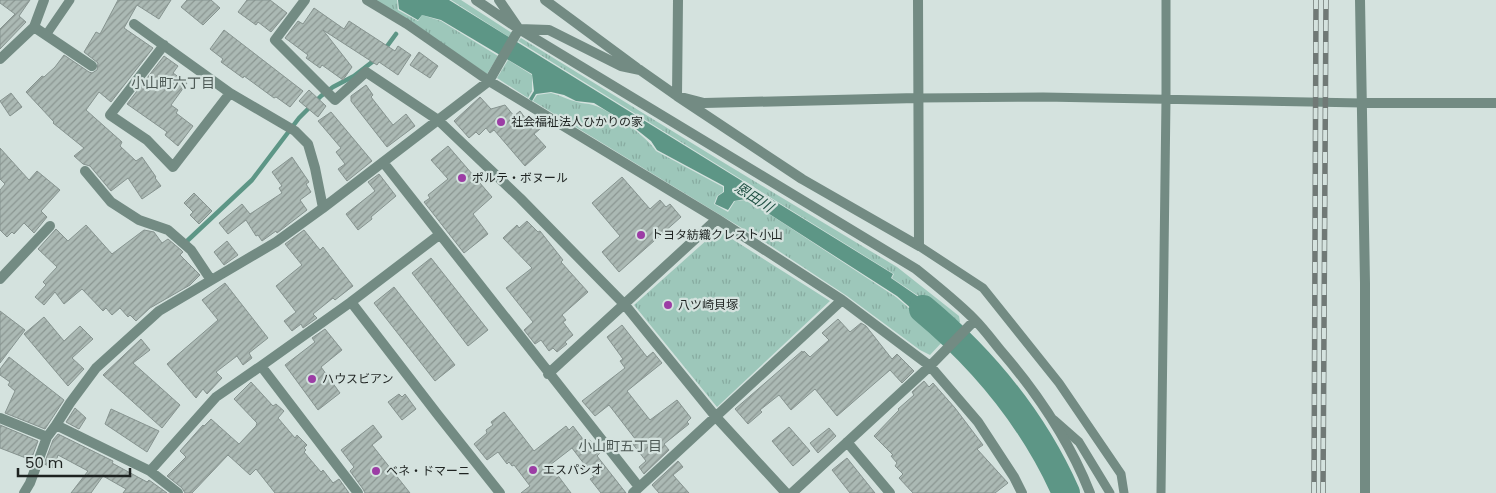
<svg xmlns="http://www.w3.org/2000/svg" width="1496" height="493" viewBox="0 0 1496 493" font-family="Poppins,'Noto Sans JP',sans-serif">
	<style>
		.grass { fill: url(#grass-tufts) }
		.water { fill: #5d9686 }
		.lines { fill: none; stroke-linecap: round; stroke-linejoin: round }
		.stream { stroke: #5d9686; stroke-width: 4.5 }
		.river { stroke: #5d9686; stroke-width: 28 }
		.building { fill: url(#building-hatch); stroke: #86938f }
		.service { stroke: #738b83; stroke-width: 9 }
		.minor { stroke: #738b83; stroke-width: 10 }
		.rail-casing { stroke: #707976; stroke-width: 5.5 }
		.rail { stroke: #d4e2de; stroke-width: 4; stroke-dasharray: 11; stroke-linecap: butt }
		.poi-dot { fill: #9c3da5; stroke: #d4e2de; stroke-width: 2 }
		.labels { text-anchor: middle; stroke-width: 4.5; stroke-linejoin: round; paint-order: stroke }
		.poi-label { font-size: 12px; fill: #1e2321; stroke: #d4e2de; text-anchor: start }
		.neighbourhood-label { font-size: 14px; fill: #4e5a56; stroke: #d4e2de }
		.water-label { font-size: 14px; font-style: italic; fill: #1e4f42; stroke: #d4e2de }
	</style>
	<defs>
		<pattern id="grass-tufts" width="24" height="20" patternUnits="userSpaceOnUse" patternTransform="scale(1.25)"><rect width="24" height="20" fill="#9dc7ba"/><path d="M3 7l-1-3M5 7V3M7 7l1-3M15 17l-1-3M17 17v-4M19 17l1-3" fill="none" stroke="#87aba0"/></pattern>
		<pattern id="building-hatch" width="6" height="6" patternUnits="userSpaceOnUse" patternTransform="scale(1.25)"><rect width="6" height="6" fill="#abb9b4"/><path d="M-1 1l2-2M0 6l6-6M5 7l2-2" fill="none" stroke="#8b9692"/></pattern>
	</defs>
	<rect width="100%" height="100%" fill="#d4e2de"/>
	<!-- grass -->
	<path class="grass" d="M373,0H397L398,10L418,21L422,15L441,21L498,56L487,74L434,38Z
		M451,0H461L512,33L509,37Z
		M521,38L721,161L897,267L959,316L960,322L955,326L923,299L892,278L894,274L518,41Z
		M508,60L532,75V91L528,98L497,78Z
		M551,93C560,95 568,100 577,102C582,104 588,103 593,105C608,109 648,137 656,151L723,187V192L717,196L714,204L728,212L735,201L746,200L763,210L896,297L945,339L930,355L920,350L847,296L768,244L533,101L537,95Z
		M718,230L830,301L717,407L634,305Z"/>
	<!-- water -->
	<path class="water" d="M398,0H449L893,274L891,278L923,300L955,327L945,338L897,296L746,199L734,201L728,210L715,204L718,196L724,192V186L657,150L651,141L636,129L594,103L576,101L564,95L551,92L536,94L532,101L529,99L534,91L532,74L441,20L422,15L418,20L399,9Z"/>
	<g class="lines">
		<!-- stream -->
		<path class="stream" d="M385,49L396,34
			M186,242L252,180L299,118L321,96L333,87L354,76L376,59"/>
		<!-- river -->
		<path class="river" d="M923,309C983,359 1034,421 1066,493"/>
	</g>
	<!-- building -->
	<path class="building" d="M0,0H30L19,16L26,22L0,49V29L15,14L0,3Z
		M118,0H171L159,19L137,5L124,28L153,48L111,102L99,92L86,110L122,142L120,146L136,161L142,157L156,177L155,178L161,186L142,199L128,178L111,191L90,166L83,164L74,156L84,148L53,123L54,122L26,92L42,76L44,77L55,67L64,55L89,72L92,73L97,70L98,63L84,52L96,32L100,34Z
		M187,0H211L220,8L203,25L181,7Z
		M247,0H270L287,13L271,32L258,22L256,25L238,12Z
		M314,8L344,29L349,21L395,51L398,46L411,55L398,75L379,62L377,65L323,30L352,67L343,80L322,65L320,68L306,58L308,55L285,38L298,21L303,24Z
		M224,30L303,91L290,107L276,97L274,98L244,76L243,78L221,62L223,59L210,49Z
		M419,52L438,66L430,78L410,65Z
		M164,56L178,66L173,73L187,83L171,105L178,110L176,113L193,126L178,146L165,135L167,132L127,104Z
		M366,85L373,95L371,97L393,125L406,114L415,126L387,147L351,101V96Z
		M309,90L326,106L318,117L299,101Z
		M11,93L22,107L10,116L0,101Z
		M480,97L491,109L505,105L514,116L520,111L528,122L533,118L545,125L534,134L546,147L525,166L494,130L490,133L486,128L479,135L476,132L469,138L454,121Z
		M331,112L372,161L347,181L338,169L345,164L336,152L341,148L318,121Z
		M448,146L492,197L473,214L488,234L464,253L424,202L430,198L428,195L448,179L431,160Z
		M0,148L29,180L37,171L60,190L41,211L47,217L34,233L24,223L14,234L12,232L7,237L0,230V190L5,184L0,179Z
		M292,157L309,182L306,184L311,192L300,200L307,210L277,233L276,231L262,241L258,235L256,236L246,220L228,234L219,223L242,204L250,214L282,193L279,188L282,186L272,172Z
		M379,174L396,196L371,217L372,219L358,230L346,214L375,191L368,182Z
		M622,177L650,209L660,200L666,207L670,204L681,217L619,272L602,252L620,236L592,203Z
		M194,193L212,211L199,224L190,215L193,212L184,203Z
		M527,221L538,232L540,231L563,260L561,262L588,292L562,315L566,320L563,322L573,335L565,342L567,344L557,352L553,348L549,351L541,340L535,344L524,330L533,322L506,288L532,268L503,238L517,225L519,228Z
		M86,225L112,254L144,230L154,232L162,243L168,239L181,250L183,252L180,255L200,275L190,285L150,308L136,321L130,315L128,317L120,308L112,315L106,308L103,311L82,289L64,304L55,292L44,305L35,297L46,285L43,282L57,267L38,249L56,229L68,241Z
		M304,230L320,250L323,247L353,286L335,300L333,298L313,314L317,318L303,328L301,324L292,331L284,321L296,312L276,286L302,265L285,244Z
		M227,241L238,255L224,265L214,252Z
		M431,258L488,330L468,346L412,273Z
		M225,283L268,338L249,353L252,358L243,365L237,356L216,372L222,378L207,394L203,389L196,398L167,364L218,320L202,300Z
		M394,287L455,365L435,381L374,303Z
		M0,311L25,330L0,363Z
		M44,317L64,341L80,326L93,339L72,358L84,369L68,386L24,334Z
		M838,319L850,332L861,323L866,326L892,359L897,354L914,371L902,383L890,370L837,416L815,389L791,410L779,395L760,410L762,412L748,424L735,409L802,351L803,353L804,351L810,357L829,340L822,333Z
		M622,325L647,357L653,352L662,363L627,391L650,420L677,400L691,418L687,422L689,424L664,444L669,450L644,474L639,467L646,461L632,443L636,440L609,405L595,416L582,401L625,368L620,361L623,359L607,337Z
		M325,329L342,350L321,367L340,393L318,410L285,365L315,342L312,338Z
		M141,339L150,350L133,363L180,405L162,428L103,375Z
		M9,357L64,400L45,429L5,413L15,391L8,385L10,382L0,375V369Z
		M924,381L929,387L933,383L955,408L983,445L977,449L1008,483L995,493H913L899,478L903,474L895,466L897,463L891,456L893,455L874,436L899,410L898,409L914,395L912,392Z
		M251,382L273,406L276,404L284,411L278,418L295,438L297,435L307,445L304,448L306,450L304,452L321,472L323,470L333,483L339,479L349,493H275L256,469L250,475L228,455L192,493H185L182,488L167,476L186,457L180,451L203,425L204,426L211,419L239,444L256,426L257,423L234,399Z
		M399,394L402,397L405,394L416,409L402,420L388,402Z
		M75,408L86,418L79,429L66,422Z
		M111,409L159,431L147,452L105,424Z
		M504,412L534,451L566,426L569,430L573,426L586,443L590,440L600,453L597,456L626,493H601L590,479L594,477L572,448L550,465L571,493H521L530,486L514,465L512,466L509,462L507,464L498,452L487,460L474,444L487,433L486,430L493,425L491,422Z
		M0,425L38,441L31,460L0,448Z
		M373,425L382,437L372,445L410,493H365L363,489L350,471L354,467L341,450Z
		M789,427L810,451L793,466L772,441Z
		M829,428L836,436L818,453L810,443Z
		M58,434L113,461L112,463L147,482L149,480L167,493H123L126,489L103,476L91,493H71L88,471L58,455L54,468L44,464L53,440Z
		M847,458L875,493H850L832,470Z
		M678,461L683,467L673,475L689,493H659L652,485Z"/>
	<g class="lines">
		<!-- service -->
		<path class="service" d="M46,35L70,0
			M917,98L1043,97L1362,103
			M919,246L983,288L1059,383L1121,474L1124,493
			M1054,420L1079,442L1110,493
			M1161,493L1166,99V0"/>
		<!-- minor -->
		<path class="minor" d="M305,0L275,40L335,100L366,72L438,120L520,198L625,305L716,417L786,493
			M367,0L407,24L489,81L717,219L842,300L930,366L978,422L1014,477L1022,493
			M476,0L519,29L916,269C936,285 956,301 974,319C984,329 992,340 1001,351C1038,394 1069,440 1090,493
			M499,0L519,29L549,30L621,66L640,70L677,96L704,103L917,98
			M545,0L637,68
			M678,0L677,96L802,179L919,246L918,0
			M1360,0L1365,283V493
			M134,24L230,93L295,131L308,144L315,168L323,208
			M34,27L92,66
			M164,45L110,115L147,140L173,167L230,93
			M0,59L34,27L44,0
			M1362,103H1496
			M383,162L639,487
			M85,171L111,202L139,220L168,230L191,250L211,280
			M0,279L50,226
			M351,302L438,415L500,493
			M548,374L717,219
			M0,418L47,437
			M56,425L70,403L96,368L159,311L276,242L323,208L489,81L519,29
			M847,442L890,493
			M150,471L216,397L261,366
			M24,493L30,483L47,437L56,425L150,471L178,493
			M358,493L261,366L351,302L439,235
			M633,493L842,300
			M792,493L930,366L975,320"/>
		<!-- rail casing -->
		<g class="rail-casing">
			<path id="rail" d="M1314,493L1316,0
				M1323,493L1326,0"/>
		</g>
		<!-- rail -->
		<use href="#rail" class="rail"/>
	</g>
	<!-- markers -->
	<g class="poi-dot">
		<circle cx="501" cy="122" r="5"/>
		<circle cx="462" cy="178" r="5"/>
		<circle cx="641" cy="235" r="5"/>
		<circle cx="668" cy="305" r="5"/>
		<circle cx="312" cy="379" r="5"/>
		<circle cx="533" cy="470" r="5"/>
		<circle cx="376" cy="471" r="5"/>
	</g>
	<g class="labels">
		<!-- poi labels -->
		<g class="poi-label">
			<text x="511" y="126">社会福祉法人ひかりの家</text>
			<text x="472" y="182">ポルテ・ボヌール</text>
			<text x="651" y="239">トヨタ紡織クレスト小山</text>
			<text x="678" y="309">八ツ崎貝塚</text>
			<text x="322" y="383">ハウスビアン</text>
			<text x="543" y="474">エスパシオ</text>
			<text x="386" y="475">ベネ・ドマーニ</text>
		</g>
		<!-- neighbourhood labels -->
		<g class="neighbourhood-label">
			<text x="173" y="88">小山町六丁目</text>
			<text x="620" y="451">小山町五丁目</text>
		</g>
		<!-- water labels -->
		<g class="water-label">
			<text transform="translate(754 197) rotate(33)" y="5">恩田川</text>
		</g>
	</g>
	<!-- scale -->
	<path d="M18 468v8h112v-8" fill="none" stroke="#1e2321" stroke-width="2.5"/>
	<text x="25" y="468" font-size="15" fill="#1e2321" stroke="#d4e2de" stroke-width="4" paint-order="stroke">50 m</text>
</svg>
